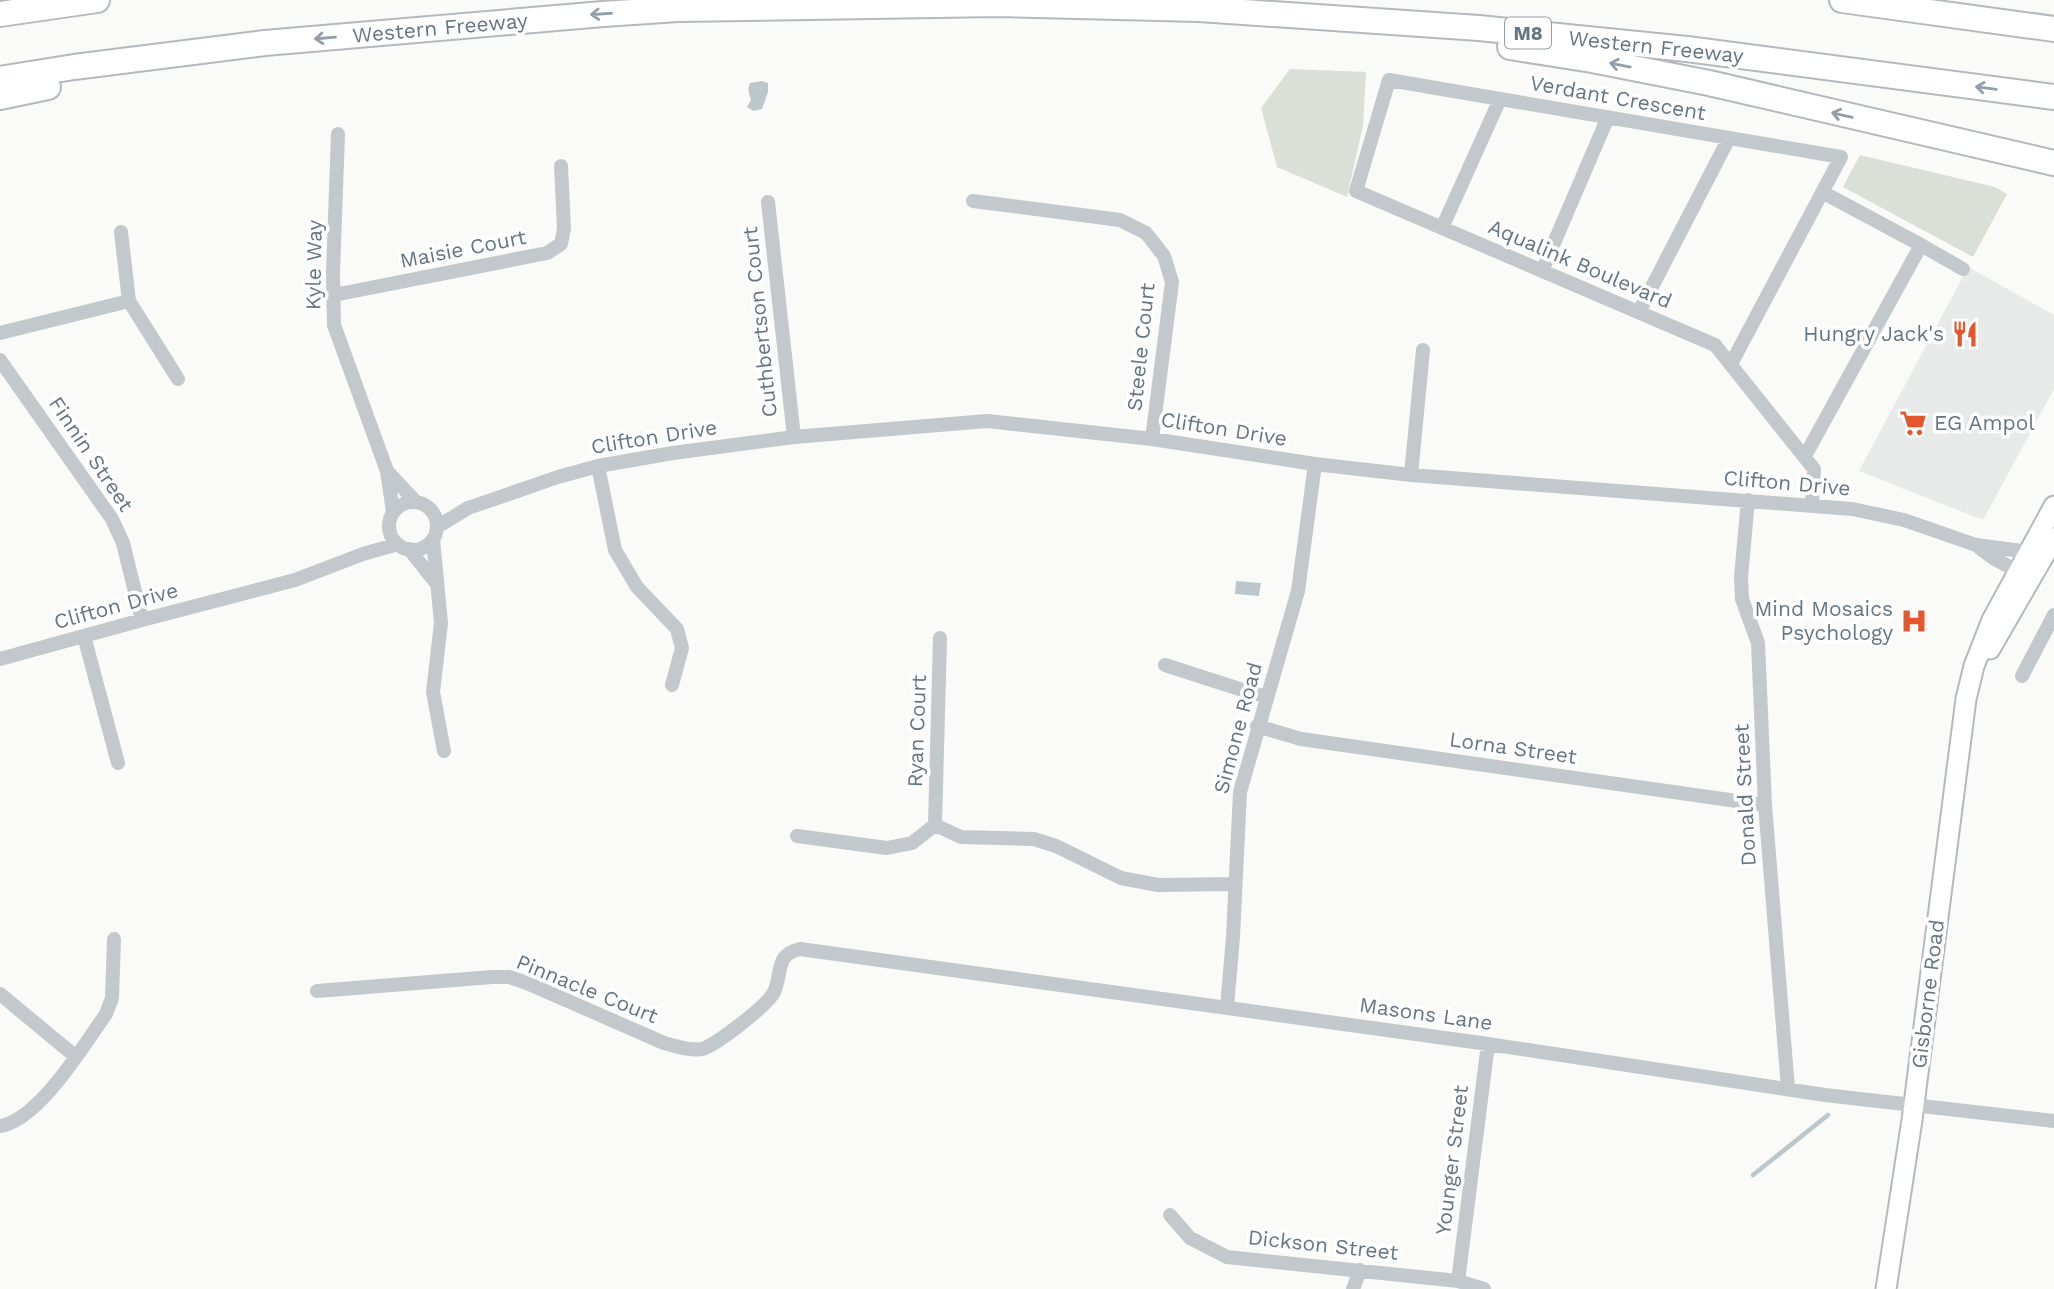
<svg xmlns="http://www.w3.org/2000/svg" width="2054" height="1289" viewBox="0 0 2054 1289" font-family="'Work Sans',sans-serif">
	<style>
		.built { fill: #e8e9e9 }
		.green { fill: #dadfd7 }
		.water { fill: #bbc7cb }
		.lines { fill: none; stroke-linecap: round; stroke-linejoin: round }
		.stream { stroke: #bbc7cb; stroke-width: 4.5 }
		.secondary-casing { stroke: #b3babf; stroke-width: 23 }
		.highway-casing { stroke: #b4b9bd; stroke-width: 28 }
		.street { stroke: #c3c8cc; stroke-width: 14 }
		.secondary { stroke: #fff; stroke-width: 19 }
		.highway { stroke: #fff; stroke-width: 24 }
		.oneway { stroke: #939fa8 }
		.labels { text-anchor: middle; stroke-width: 7; stroke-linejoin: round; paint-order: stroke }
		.shield { fill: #fff; stroke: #939fa8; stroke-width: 2 }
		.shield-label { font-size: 19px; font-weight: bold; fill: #657683 }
		.street-label { font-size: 21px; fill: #657683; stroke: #fff }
		.poi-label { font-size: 21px; fill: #657683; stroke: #fff; text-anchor: end }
	</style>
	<rect width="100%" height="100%" fill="#fafaf8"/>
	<!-- built -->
	<path class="built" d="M1968,267L2054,315V389L1983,520L1859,471Z"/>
	<!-- green -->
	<path class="green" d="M1290,69L1366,72L1363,126L1347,197L1277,167L1261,108Z
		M1860,155L1995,187L2007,194L1973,257L1843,187Z"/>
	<!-- water -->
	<path class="water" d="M762,81L768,83V92L762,109L754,111L747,107L751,100C749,92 747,90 750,83Z
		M1236,581L1261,583L1259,596L1235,594Z"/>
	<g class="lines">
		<!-- stream -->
		<path class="stream" d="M1753,1175L1828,1115"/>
		<!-- secondary casing -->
		<g class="secondary-casing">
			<path id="secondary" d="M1990,649L2054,538
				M1886,1289L1912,1120L1966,699L1974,666L1992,620L2054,506"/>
		</g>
		<!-- highway casing -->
		<g class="highway-casing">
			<path id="highway" d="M1842,0L2054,29
				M0,14L97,0
				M1510,47L1592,60L1709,83L2054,163
				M0,79L74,67L265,43L603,14L678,9L998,4L1199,9L1479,28L1687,49L2054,97
				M0,97L48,87"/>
		</g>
		<!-- street -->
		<path class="street" d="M338,134L333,273L334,325L387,471L393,512
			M973,201L1120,220L1146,233L1164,256L1172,282L1152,439
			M768,202L794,437
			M1442,228L1500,99
			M121,232L129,301L178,379
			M1921,245L1963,269
			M1542,271L1608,117
			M334,295L547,253L561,244L564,229L561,166
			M1639,312L1729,138
			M0,333L129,301
			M0,360L112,519L123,543L142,620
			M1731,364L1841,157L1389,80L1356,191L1715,345L1814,469L1812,505
			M1805,456L1921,245L1822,192
			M598,466L615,550L637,587L677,629L682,648L672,685
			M387,471L416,502
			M1411,475L1423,350
			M1748,500L1741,577L1742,599L1758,643L1765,805L1788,1089
			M389 526a24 24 0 1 1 48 0a24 24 0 1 1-48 0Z
			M437,527L468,508L558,477L598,466L673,453L794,437L987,421L1152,439L1315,464L1411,475L1852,509L1904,520L1976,545L2029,552
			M433,539L441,623L433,692L444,751
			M1977,546L1993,558L2019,572
			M409,549L436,583
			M84,636L118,763
			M940,638L935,825L961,837L1034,839L1056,846L1121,878L1158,885L1235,884
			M0,659L142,620L295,580L363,554L398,544
			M1165,665L1252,693L1267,696
			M2022,676L2054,615
			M1257,726L1301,739L1765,805
			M797,836L887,848L912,843L935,825
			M317,991L492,977H509L527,983L664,1043C676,1046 689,1051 702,1049C716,1045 768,1005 774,992C783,973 774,955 800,949L1488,1044L1825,1095L2054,1121
			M0,994L75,1056
			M1227,1007L1233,937L1240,792L1298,591L1315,464
			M0,1126C38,1121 84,1045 106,1014L112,998L114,939
			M1170,1215L1190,1238L1227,1257L1458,1281L1484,1289
			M1458,1281L1488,1044
			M1353,1289L1360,1270"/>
		<!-- secondary -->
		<use href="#secondary" class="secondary"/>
		<!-- highway -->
		<use href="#highway" class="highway"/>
	</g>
	<!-- one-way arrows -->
	<defs><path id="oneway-shaft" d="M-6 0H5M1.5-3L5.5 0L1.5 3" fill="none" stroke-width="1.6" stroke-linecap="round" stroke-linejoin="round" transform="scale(1.75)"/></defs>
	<g class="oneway">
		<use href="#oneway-shaft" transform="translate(601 14) rotate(176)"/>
		<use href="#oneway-shaft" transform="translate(325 38) rotate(175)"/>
		<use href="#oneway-shaft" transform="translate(1620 65) rotate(-169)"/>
		<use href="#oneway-shaft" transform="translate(1986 88) rotate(-172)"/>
		<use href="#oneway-shaft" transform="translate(1842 115) rotate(-167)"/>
	</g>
	<!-- icons -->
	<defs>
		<g id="restaurant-bare" transform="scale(2.1)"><path d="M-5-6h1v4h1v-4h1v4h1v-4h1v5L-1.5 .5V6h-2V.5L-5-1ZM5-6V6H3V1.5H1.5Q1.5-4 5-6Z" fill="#e4572e" stroke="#fff" stroke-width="2.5" paint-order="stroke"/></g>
		<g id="supermarket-bare" transform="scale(2.1)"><path d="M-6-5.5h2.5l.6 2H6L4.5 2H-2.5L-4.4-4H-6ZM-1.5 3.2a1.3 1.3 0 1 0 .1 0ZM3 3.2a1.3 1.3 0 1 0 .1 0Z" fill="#e4572e" stroke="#fff" stroke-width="2.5" paint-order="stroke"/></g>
		<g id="hospital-bare" transform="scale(2.1)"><path d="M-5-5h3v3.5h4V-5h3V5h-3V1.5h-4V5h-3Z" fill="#e4572e" stroke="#fff" stroke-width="2.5" paint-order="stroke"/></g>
	</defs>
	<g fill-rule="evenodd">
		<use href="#restaurant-bare" x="1965" y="334"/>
		<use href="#supermarket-bare" x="1913" y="423"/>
		<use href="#hospital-bare" x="1914" y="621"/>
	</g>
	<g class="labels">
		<!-- shield labels -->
		<rect class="shield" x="1505" y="17.5" width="46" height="31" rx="5"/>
		<g class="shield-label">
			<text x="1528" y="40">M8</text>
		</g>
		<!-- street labels -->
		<g class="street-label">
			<text transform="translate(440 28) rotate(-5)" y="7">Western Freeway</text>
			<text transform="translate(1656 47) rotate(6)" y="7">Western Freeway</text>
			<text transform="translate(1618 98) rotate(10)" y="7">Verdant Crescent</text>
			<text transform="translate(463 249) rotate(-11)" y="7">Maisie Court</text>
			<text transform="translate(1580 264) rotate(23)" y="7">Aqualink Boulevard</text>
			<text transform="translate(314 265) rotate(-89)" y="7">Kyle Way</text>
			<text transform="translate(760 322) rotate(-96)" y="7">Cuthbertson Court</text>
			<text transform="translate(1141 347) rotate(-84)" y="7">Steele Court</text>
			<text transform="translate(1224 429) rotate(9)" y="7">Clifton Drive</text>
			<text transform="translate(654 437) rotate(-9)" y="7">Clifton Drive</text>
			<text transform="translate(91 454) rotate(56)" y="7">Finnin Street</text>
			<text transform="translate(1787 483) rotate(5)" y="7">Clifton Drive</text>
			<text transform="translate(116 606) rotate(-15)" y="7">Clifton Drive</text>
			<text transform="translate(1238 728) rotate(-75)" y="7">Simone Road</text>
			<text transform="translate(917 731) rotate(-88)" y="7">Ryan Court</text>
			<text transform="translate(1513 748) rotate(8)" y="7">Lorna Street</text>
			<text transform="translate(1745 795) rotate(-93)" y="7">Donald Street</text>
			<text transform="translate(587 989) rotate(22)" y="7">Pinnacle Court</text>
			<text transform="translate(1928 994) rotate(-83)" y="7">Gisborne Road</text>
			<text transform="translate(1426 1014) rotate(8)" y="7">Masons Lane</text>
			<text transform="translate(1452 1160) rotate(-83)" y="7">Younger Street</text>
			<text transform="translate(1323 1245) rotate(6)" y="7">Dickson Street</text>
		</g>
		<!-- poi labels -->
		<g class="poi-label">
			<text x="1944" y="341">Hungry Jack's</text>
			<text x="1934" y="430" text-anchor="start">EG Ampol</text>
			<text x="1893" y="616">Mind Mosaics<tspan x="1893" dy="24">Psychology</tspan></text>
		</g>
	</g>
</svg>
